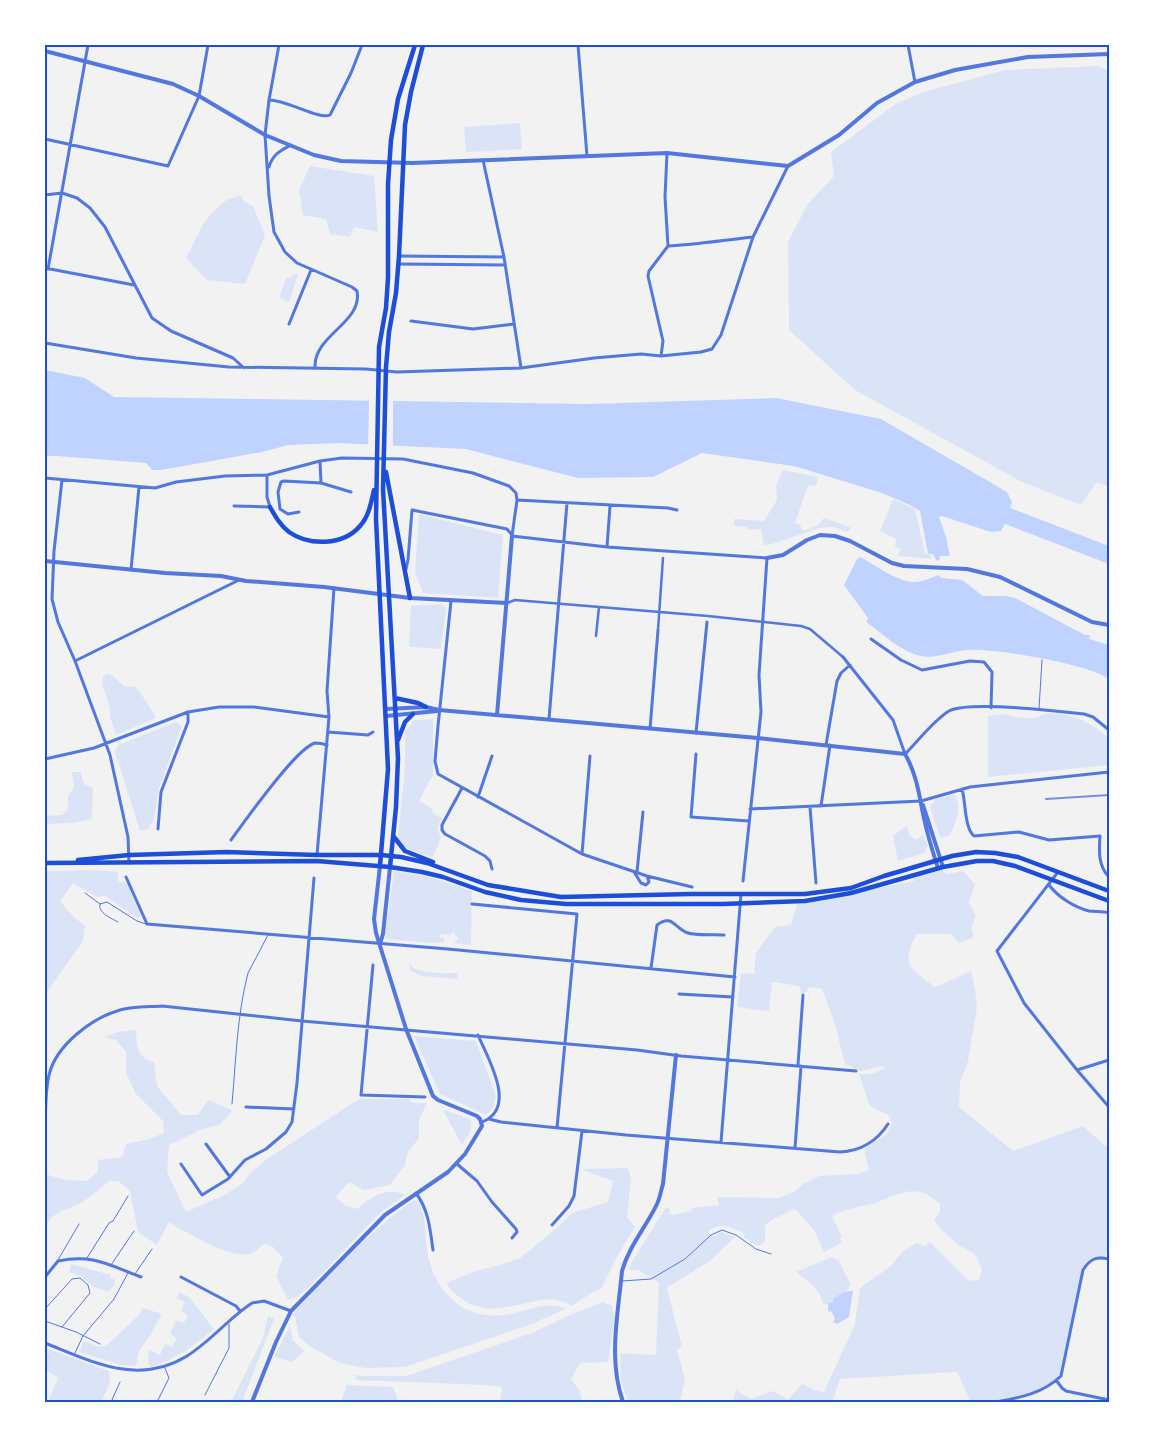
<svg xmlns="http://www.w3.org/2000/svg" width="1154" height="1447" viewBox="0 0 1154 1447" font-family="'PT Sans Narrow',sans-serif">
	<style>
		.green { fill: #dbe4f7 }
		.water { fill: #bfd3fe }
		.pier { fill: #f2f2f2 }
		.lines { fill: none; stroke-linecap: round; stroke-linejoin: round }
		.service { stroke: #5277de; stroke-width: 1 }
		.pedestrian { stroke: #5277de; stroke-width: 2.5 }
		.minor { stroke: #5277de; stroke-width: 3 }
		.tertiary { stroke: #5277de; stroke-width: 4 }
		.secondary { stroke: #1d4ed8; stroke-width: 4.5 }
		.rail { stroke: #7290e2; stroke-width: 2 }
		.neatline { fill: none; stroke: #1d4ed8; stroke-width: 2 }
	</style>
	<rect width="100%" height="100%" fill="#f2f2f2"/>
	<!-- green -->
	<path class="green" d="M1099,66L1109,71V487L1097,482L1081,505L1022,482L855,390L789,330L788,242L807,205L834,176L831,152L897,103L927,91L1005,70Z
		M520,123L522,149L466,152L464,127Z
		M310,166L374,176L378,232L354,227L350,237L330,234L326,219L303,215L299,190Z
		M240,195L244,201L253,206L265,235L245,284L207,280L186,258L202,226L209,216L225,201Z
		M295,274L298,275L289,302L279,297L286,279Z
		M783,470L818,477L816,486L808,485L795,523L800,525L803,531L817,526L824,518L852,528L847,532L833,527L820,528L772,544L764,545L761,529L748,530L747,527L734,526V519L764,521L777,500L776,485Z
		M893,499L915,509L925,553L930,555L932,559L897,556L901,550L895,547L896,539L880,531Z
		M419,514L503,535L498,598L423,593L415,573Z
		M441,604L446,608L441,649L410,647L409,644L411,606Z
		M107,674L113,676L124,686L136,687L148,704L156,718L116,735L110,717V708L103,687L102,679L104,675Z
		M1003,714C1014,717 1027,720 1038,717C1044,715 1038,715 1045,714C1070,711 1091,723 1109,738V765L988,777V716Z
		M433,719V775L419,801L433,809L432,812L442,818L437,827L441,838L433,857C420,853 403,851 398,837L405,768V731L414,720Z
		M176,722L182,726L159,788L154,820L148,829L140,831L115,752L118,745Z
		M72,772H81L84,784L93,788L92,819L71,823L45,824V816L62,815L68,809V796L74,787Z
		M954,794C963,807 956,823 950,835L940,838L930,807L936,799Z
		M906,826C910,832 907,837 916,839L923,835L928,845L925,853L898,861L893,836Z
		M97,870L118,872V881L127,883L141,916L138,918L105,896L97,897L73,883L60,901L73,916L85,926L83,941L45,994V871Z
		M942,870L947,874L963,871L975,884L969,902L976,916L971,928L974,937L959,943L951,934H917C900,965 910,968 935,987L971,971L975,989L977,1007L968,1061L960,1083L959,1107L1013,1151L1083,1126L1109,1149V1248L1104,1258H1094L1083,1270L1061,1376L1039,1391L996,1402H971L957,1372L840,1379L832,1402H733L736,1390L750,1399L773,1391L788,1400L802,1384L817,1391L824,1392L855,1324L860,1288L891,1266L902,1252L917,1243L925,1246L930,1242L967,1279L973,1281L979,1279L982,1269L975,1254L958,1245L940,1228L934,1221L940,1212V1204C934,1199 928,1194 920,1192C904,1188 886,1200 872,1204C858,1207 843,1210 832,1216L842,1237L840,1238L842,1243L824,1252L814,1230L795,1209L771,1220L765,1226V1242L758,1246L743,1237L745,1234C732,1228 720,1220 708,1232L713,1236L722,1232L735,1237L710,1261L667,1288L682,1347L677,1350L685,1379L680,1402H629L621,1382L620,1353L656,1355L659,1283L638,1270H629L632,1262L666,1207L669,1208L670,1215L692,1211V1208L719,1205L717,1197L779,1198L795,1191L803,1184L819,1176L858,1174L869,1170L864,1149L887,1134L892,1123L888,1115L869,1105L859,1074C868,1074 879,1075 885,1066L860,1071L845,1064L834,1021L822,989L809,987L807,992L801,993L800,986L772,982L769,1011L737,1007L741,973L754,974L756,953L775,927L791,925L797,904L914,881L913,879Z
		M394,871L427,876L472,891L471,945L454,943L458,938L453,932L450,935L440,934V937L444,938V942L432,943L385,939Z
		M409,963C415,975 444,973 457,973V979L422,976L411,971Z
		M136,1030C137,1047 136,1057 154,1062L157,1086L181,1115H198L208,1100L232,1110L229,1115L219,1125L202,1129L169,1145L167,1172L186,1212L226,1194L243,1183L249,1174L267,1159L359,1099H410L411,1103H427L419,1120V1138L408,1152L405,1165L390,1185L364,1190L349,1182L336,1197L346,1206L357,1209C370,1197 387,1186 405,1195L380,1213L309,1287L297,1297L288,1300L276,1276L283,1258L273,1247L265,1244C260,1247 254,1253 249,1254C231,1259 185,1232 169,1222L157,1245L138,1232L130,1191L118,1181H109C100,1188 91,1197 81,1203C65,1211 57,1209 45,1226V1174L65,1180L86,1181L98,1172V1160L122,1157L126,1144L149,1139L164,1133L163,1121L136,1094L126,1073V1052L116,1040L104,1037L118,1032Z
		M414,1036L476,1041L496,1096L493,1108L486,1115L440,1094Z
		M445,1110L470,1119C475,1128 467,1137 462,1145L444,1112Z
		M628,1168L631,1178L627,1217L635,1227L618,1255L601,1289L595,1291L571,1306C543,1285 501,1324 465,1301C457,1296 451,1291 446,1283L475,1271L500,1265L520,1258L557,1228L572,1213L608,1202L613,1181L585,1171L584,1169Z
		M414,1200L418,1201C426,1215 425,1233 427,1249C430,1274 445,1300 468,1310C481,1316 497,1317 510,1314C528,1311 548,1300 566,1309L529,1325L405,1367L365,1368L340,1363L311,1347L299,1337L295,1316H292L294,1313C328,1274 372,1229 414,1200Z
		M832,1257L839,1261L851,1285L847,1290V1293L833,1303L823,1304C820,1288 808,1281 796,1272Z
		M71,1264L111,1275L110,1278L114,1279L115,1284L109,1292L92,1286L82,1277L69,1272Z
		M179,1292L189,1297L214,1329C194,1345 176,1360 150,1367C148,1361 147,1356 150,1350L160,1355L165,1344L172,1347L177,1338L170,1334L176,1320L184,1323L188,1315L181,1311L185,1302L176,1298Z
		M603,1302L612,1306L615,1318L608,1362L580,1363L571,1379L580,1391L582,1402H500L502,1387L486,1385L355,1380L356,1376L354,1375L364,1376H406L532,1333L572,1314Z
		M143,1308L162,1314L149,1337L139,1351L136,1366L121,1365L79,1352L84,1341L100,1347L106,1346L138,1316Z
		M268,1316L274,1319L242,1402H231L263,1338Z
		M290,1326L293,1341L305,1351L292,1362L274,1357Z
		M45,1348L109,1371L110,1383L101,1402H48L58,1378L45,1369Z
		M347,1385L393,1387L398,1400L397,1402H341Z"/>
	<!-- water -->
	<path class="water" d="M45,370L85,378L114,397L588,404L776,398L881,419L1007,492L1012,502L1010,508L1109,546V564L1005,524L1001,531L991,532L942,516L939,517L946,537L950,556H940L939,561L936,560L933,554H928L920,511L910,505L882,493L794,466L702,453L653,477L578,478L466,449L338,443L288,445L262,452L161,470H152L146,463L58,456H45Z
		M860,557C876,565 895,581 914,582C924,582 932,577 939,575L941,578L962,580L983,596H1005L1015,598L1085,635H1090L1089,639L1109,645V679C1089,664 993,648 967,650C952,651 936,659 921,656C899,651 884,634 866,622L868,618L844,585L857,559Z
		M850,1291H853L849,1317L837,1324L833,1322L835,1319L832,1312L828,1311V1303H833V1299L842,1293Z"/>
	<!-- pier -->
	<path class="pier" d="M369,398L393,399V448L368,447Z"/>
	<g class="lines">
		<!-- service -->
		<path class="service" d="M1039,709L1042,660
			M85,893L100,904
			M118,922C111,918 98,913 100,904L107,902L137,921L146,924
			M232,1104C236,1060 237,1015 248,973L268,935
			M87,1258L109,1223L113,1221L128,1196
			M58,1260L79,1224
			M111,1265L134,1231
			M135,1274L152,1249
			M622,1281L651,1279L685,1259L711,1235L722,1230L736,1235L756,1249L771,1254
			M45,1309L72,1279L80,1278L88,1285L90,1293L62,1327
			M45,1321L76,1332L100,1344
			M74,1355L83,1336L114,1299L128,1273
			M205,1395L229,1348V1324
			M111,1402L120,1382
			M157,1402L169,1378L164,1366"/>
		<!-- pedestrian -->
		<path class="pedestrian" d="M507,603L515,600L708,616L801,626L810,629L843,657
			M658,630L663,558
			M596,636L599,607"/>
		<!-- minor -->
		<path class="minor" d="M279,45L269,100L265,135L269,196L274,232L285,252L297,263L352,287L357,291C363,323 313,335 315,368
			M578,45L587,156
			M908,45L915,82
			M269,100C287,100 319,120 330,115L351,73L362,45
			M45,139L168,166L199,96L208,45
			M483,160L504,257L521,368
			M269,167C273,154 280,151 291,145
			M45,195L62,193L77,198L90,208L105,227L152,318L171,331L233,358L244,368
			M668,246C696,245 724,240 753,237
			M399,256L504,257
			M398,264L505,265
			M45,268L134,285
			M48,269L88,45
			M411,321L473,329L514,324
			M289,324L311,270
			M45,343L136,358L229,367L366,369L397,372L521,368L594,358L641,354L661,356L701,352L712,349L721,335L753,237L788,166
			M661,356L663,341L648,276L649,271L668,246L665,197L667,153
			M320,461L321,483L351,492
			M45,478L155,488L176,482L225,476L267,475L320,461L342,458L403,459L473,473L509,486L516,493L517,500L512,536
			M62,480L54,551L52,599L58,622L75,661L110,755L128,837L129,863
			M517,500L668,508L677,510
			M234,506L270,507L267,497V475
			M299,512L288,514L280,509L278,492L281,482L284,481L321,483
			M512,536L607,547L767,558L759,675L761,712L743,881
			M607,547L610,506
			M406,569L408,560L412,510L507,529L512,535
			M131,570L139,487
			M451,601L438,726L435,761L438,774L582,854L647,876L692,887
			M871,639L901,660L922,670L970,661L984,662L992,672L991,708
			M843,657L893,720L905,754C918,741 934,720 949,711C968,701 1058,711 1084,714L1093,717L1109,730
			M75,661L239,580
			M549,719L567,503
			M650,729L658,630
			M328,732L368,735L373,732
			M696,733L707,622
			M826,745L837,681L841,673L850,665
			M696,754L691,817L749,821
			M45,759L94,748L188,712L219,707H254L329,717
			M462,788L442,825V830L445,834L485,856L490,861L492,869
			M962,789C966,802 964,827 974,836L1019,832L1049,840L1100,836C1099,851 1098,866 1109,877
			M478,797L492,756
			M821,806L830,745
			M810,807L816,883
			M750,809L921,801L970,787L1109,772
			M158,829L161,792L188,722V712
			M231,840C245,821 296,748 315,743C318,743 324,744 327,745
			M582,854L590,756
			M317,855L329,717L327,691L334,588
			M634,872L641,883L646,885L649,882L647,876
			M637,872L643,812
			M1058,872L997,951L1024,1003L1077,1070L1109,1107
			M126,877L147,924L448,949L735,977
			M1049,885C1058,897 1074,907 1089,911C1096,912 1102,911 1109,913
			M472,904L577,914L557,1128
			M373,965L361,1095L425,1097
			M651,968L657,925C672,913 675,929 688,933C697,936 714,934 724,935
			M679,994L733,997
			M478,1035C488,1059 518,1108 482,1122
			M798,1065L803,995
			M1077,1070L1109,1060
			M246,1107L294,1109
			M489,1119L501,1122L626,1135L840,1152C860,1151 877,1141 888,1124
			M721,1142L741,894
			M45,1144C46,1121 44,1097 49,1075C56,1045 92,1018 120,1010C133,1006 149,1007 162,1006L302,1021L637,1050L681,1056L856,1071
			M206,1144L230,1177
			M795,1148L801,1066
			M181,1164L202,1195L228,1179L245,1160L266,1149L286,1132L292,1122L297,1083L314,878
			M457,1164L477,1181L492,1202L516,1229L517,1232L512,1238
			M416,1193C429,1211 430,1229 433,1250
			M552,1225L569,1206L574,1196L582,1131
			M45,1277L58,1261C93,1254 109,1265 141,1277
			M181,1277L236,1306L240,1311
			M45,1343C93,1362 138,1386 187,1356C211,1341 229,1318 252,1303L264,1301L291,1311
			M1056,1380L1062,1388L1066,1391L1109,1400
			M996,1402C1019,1398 1044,1393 1061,1376L1083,1270C1090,1259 1096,1256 1109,1259"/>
		<!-- tertiary -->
		<path class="tertiary" d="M45,51L173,84L199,96L265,135L314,155L341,161L412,163L667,153L788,166L839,135L877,103L915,82L955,70L1028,57L1109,54
			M767,558L783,555L807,540L820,535L835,536L850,541L892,563L904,566L967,569L1000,577L1092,622L1109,625
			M45,561L165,573L221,576L246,581L324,587L410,598L507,603
			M386,709L426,707L439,710L758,738L905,754C916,773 919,793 923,814C927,833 932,850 938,868
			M497,715L512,536
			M386,716L437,711
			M923,805L943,867
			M380,944L383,934L390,867
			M252,1402L276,1342L291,1311L385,1215L448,1172L465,1154L482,1126L480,1119L477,1116L438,1100L433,1096L406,1029L376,933L374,919L380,866
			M623,1402C608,1360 618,1315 622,1271C629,1246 646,1227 657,1204C660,1198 661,1190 663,1184L676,1055"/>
		<!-- secondary -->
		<path class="secondary" d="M386,472L410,598
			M270,507C275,516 280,525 289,532C309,546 343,546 360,526C369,516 371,503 374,490
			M395,698L418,703L426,707
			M398,740L405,722L413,714
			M394,837L405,851L433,862
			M78,860L129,855L227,852L317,855H381L401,857L427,863L488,885L561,897L691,894H805L851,888L884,876L952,856L976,852L995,853L1018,857L1109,891
			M45,863L317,861L390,867L422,872L443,877L485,892L521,900L566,904H723L805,901L851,893L943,867L977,861H993L1015,866L1109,901
			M380,866L388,769L376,519L379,347L386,308L388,278V184L391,140L398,99L415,45
			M390,867L396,807L398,758L383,489L386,367L389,332L396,293L399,256L405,125L411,92L423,45"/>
		<!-- rail -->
		<path class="rail" d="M1046,799L1109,795"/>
	</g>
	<!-- border -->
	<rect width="1154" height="1447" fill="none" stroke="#ffffff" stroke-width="92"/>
	<rect x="46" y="46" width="1062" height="1355" class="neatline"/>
</svg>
